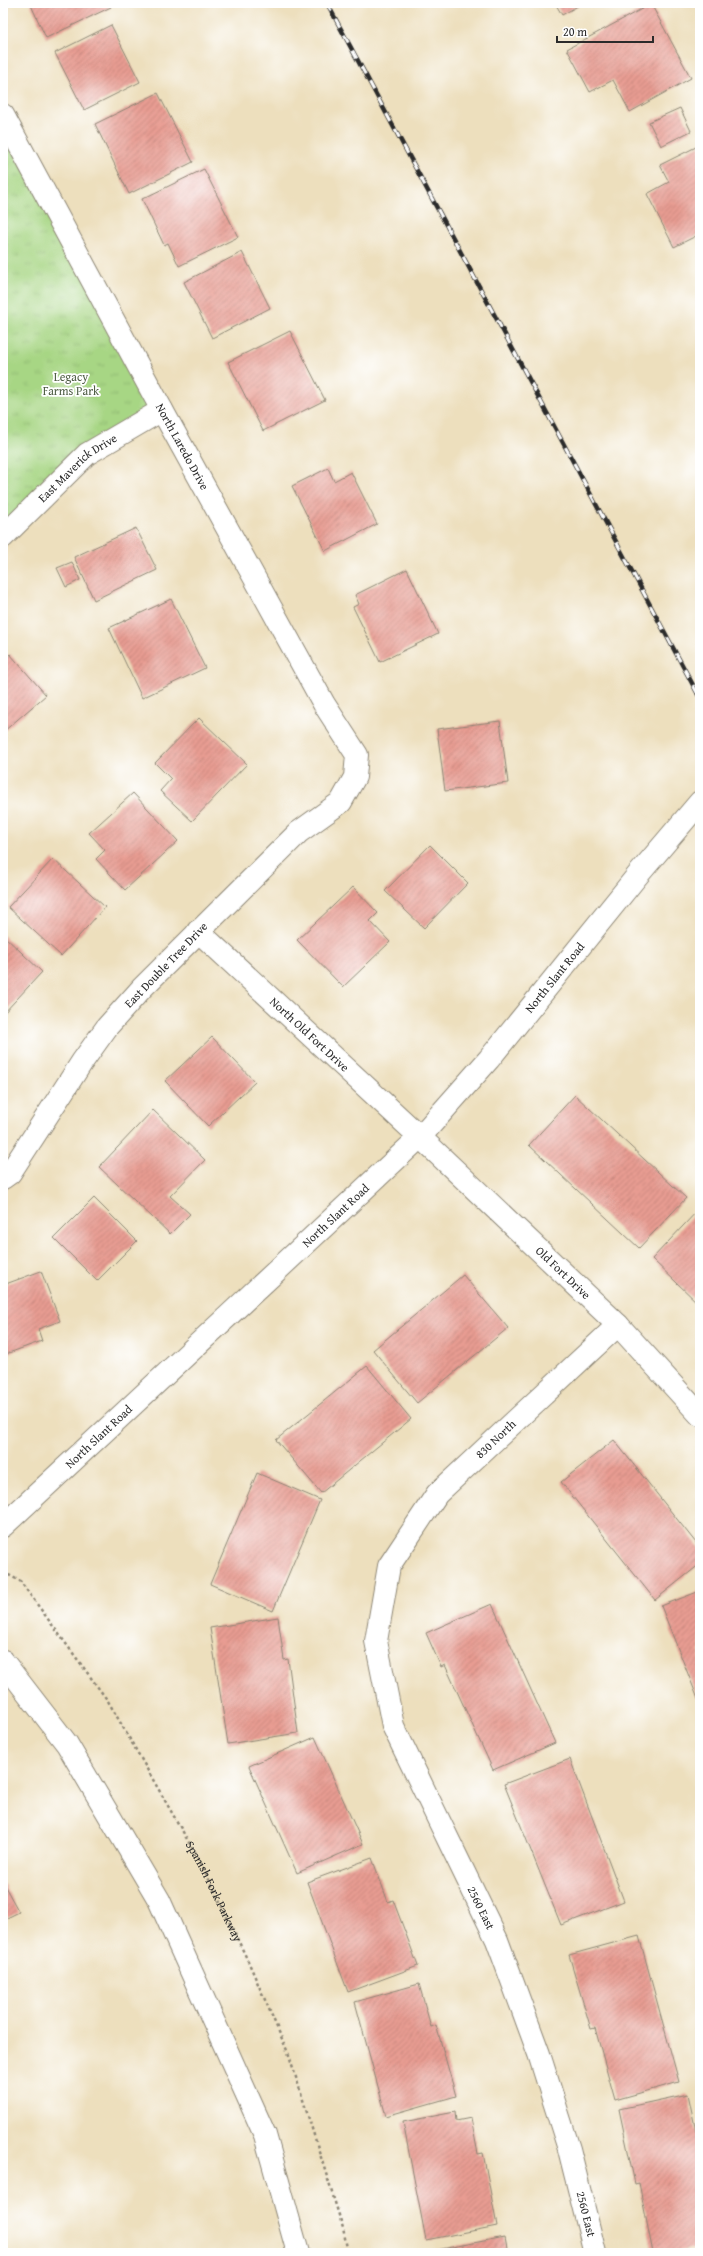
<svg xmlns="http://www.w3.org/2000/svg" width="703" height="2256" viewBox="0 0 703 2256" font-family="'Gentium Book Plus',serif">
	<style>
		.park { fill: url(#park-tufts); stroke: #698058 }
		.building { fill: url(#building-hatch) }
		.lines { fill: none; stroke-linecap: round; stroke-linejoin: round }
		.minor-casing { stroke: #8c8574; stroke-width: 24 }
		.path { stroke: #8c8574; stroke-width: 2.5; stroke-dasharray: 3 3; stroke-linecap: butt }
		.minor { stroke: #fff; stroke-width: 22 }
		.rail-casing { stroke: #2b2b2b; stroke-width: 4.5 }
		.rail { stroke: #fff; stroke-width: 3; stroke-dasharray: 9; stroke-linecap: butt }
		.labels { text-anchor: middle; stroke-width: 3.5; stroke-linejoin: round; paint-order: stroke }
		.park-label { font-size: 12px; fill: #505e46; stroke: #fff }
		.street-label { font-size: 12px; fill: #2b2b2b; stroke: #fff }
	</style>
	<defs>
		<pattern id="park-tufts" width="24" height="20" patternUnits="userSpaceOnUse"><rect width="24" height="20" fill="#a7d684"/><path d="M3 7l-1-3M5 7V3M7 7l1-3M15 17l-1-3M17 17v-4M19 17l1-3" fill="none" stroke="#90b872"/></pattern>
		<pattern id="building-hatch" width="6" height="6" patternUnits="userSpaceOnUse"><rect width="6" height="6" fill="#e89c92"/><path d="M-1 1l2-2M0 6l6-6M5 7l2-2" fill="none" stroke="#bc7f77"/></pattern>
	</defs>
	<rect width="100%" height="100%" fill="#fff"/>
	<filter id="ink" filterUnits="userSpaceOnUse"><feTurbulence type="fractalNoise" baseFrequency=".025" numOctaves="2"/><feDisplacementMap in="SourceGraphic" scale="8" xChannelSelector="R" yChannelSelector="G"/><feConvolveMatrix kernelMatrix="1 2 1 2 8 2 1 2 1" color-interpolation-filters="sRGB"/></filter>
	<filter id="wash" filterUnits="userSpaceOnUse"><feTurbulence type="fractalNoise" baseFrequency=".012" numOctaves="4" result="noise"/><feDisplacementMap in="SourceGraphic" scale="16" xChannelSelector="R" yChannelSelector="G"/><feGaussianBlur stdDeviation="0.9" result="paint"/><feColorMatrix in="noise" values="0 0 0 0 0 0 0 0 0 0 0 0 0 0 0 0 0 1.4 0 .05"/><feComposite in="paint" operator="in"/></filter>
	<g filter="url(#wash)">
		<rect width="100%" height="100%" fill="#eddfbd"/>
		<!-- park -->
		<path class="park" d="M3,115L162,410L87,454L3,537Z"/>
		<g id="blocks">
			<!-- building -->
			<path class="building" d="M30,3H109L111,7L46,38Z
				M555,3H583L562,15Z
				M651,4L691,78L630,112L613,80L590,92L567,49Z
				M111,25L140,82L84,110L55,53Z
				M158,93L193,162L129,194L95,124Z
				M680,108L691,131L661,146L649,122Z
				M700,145V234L674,247L647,194L669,182L660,165Z
				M204,169L238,237L179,266L168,243L164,245L142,199Z
				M242,252L270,308L212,338L184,282Z
				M290,331L325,400L263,431L228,362Z
				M328,468L334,481L351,472L377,524L325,551L292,486Z
				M136,528L157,570L94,600L74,557Z
				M72,562L80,580L66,587L57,568Z
				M407,569L438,634L380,662L353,607L359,604L355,595Z
				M171,599L205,668L142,698L109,628Z
				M10,654L46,695L3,732V660Z
				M199,718L247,764L192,821L160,791L171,779L155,763Z
				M500,721L508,783L445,791L437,729Z
				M133,793L178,841L125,890L96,859L105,850L89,833Z
				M430,845L468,883L424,928L385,891Z
				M53,859L105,907L61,956L8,907Z
				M353,887L378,913L370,921L390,942L343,987L297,940Z
				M3,935L42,972L3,1014Z
				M212,1037L255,1082L208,1126L165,1081Z
				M575,1095L686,1198L639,1248L529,1145Z
				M153,1110L205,1160L170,1196L190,1214L170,1234L99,1167Z
				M94,1198L137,1241L97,1281L54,1238Z
				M699,1209L700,1211V1305L652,1259Z
				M41,1271L60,1321L38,1329L42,1341L3,1355V1285Z
				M463,1275L508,1328L417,1403L373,1350Z
				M367,1366L411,1419L321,1493L276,1440Z
				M614,1440L700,1548V1564L655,1600L561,1482Z
				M257,1473L320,1500L273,1611L210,1584Z
				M700,1591V1704L661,1606Z
				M492,1604L555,1743L493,1770L445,1665L441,1667L426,1633Z
				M278,1617L284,1660L288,1659L298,1733L228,1744L210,1628Z
				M315,1737L363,1844L297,1873L249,1766Z
				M570,1759L624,1901L561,1925L504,1784Z
				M372,1858L388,1902L393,1900L418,1966L348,1992L307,1882Z
				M3,1883L19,1912L3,1920Z
				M639,1936L679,2082L615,2100L595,2028L591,2029L569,1955Z
				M419,1984L431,2027L436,2025L456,2096L386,2116L355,2002Z
				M688,2094L700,2150V2247L671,2253H653L639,2183L635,2184L619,2109Z
				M455,2112L456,2121L471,2118L478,2154L483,2153L497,2226L426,2240L403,2122Z
				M505,2237L508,2253H437L436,2250Z"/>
		</g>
	</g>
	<g filter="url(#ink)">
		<use href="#blocks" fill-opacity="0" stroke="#8c8574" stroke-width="1"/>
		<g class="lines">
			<!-- minor casing -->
			<g class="minor-casing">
				<g id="minor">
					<path id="s2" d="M3,115L162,410L324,704L357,755L355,777L341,802L299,832L142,988L107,1027L82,1062L10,1173L3,1178"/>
					<path id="s3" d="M3,537L87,454L162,410"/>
					<path id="s4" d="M198,931L420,1137L618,1325L700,1415"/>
					<path id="s5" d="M3,1526L420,1137L489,1059L637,876L700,802"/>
					<path d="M3,1661L67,1744L159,1900L265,2135L298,2253"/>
					<path id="s6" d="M595,2253L569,2149L539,2054L497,1940L393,1726L376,1641L389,1566L437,1494L618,1325"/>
				</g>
			</g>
			<!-- path -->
			<path class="path" id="s1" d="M3,1572L20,1581L108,1701L203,1867L248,1961L289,2055L343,2228L348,2253"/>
			<!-- minor -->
			<use href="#minor" class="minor"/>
			<!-- rail casing -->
			<g class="rail-casing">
				<path id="rail" d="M327,3L700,698"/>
			</g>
			<!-- rail -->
			<use href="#rail" class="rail"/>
		</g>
	</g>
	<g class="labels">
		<!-- park labels -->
		<g class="park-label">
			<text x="71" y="381">Legacy<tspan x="71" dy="14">Farms Park</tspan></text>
		</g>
		<!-- street labels -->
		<g class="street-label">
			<text dy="4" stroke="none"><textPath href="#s2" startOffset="377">North Laredo Drive</textPath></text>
			<text dy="4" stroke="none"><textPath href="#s3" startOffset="102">East Maverick Drive</textPath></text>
			<text transform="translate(166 965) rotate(-46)" y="4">East Double Tree Drive</text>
			<text dy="4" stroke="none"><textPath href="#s5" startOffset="779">North Slant Road</textPath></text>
			<text dy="4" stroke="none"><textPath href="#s4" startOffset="152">North Old Fort Drive</textPath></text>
			<text dy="4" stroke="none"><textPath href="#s5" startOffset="455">North Slant Road</textPath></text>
			<text dy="4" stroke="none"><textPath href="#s4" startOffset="500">Old Fort Drive</textPath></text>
			<text dy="4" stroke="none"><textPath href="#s5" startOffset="131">North Slant Road</textPath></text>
			<text dy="4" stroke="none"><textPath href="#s6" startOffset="896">830 North</textPath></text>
			<text dy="4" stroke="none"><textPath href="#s1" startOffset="386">Spanish Fork Parkway</textPath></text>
			<text transform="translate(481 1908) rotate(64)" y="4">2560 East</text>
			<text transform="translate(586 2214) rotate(76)" y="4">2560 East</text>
		</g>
	</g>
	<!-- margin -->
	<rect width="703" height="2256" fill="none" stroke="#fff" stroke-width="16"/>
	<!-- scale -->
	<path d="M557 36v6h96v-6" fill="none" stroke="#2b2b2b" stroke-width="2"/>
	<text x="563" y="36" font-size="12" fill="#2b2b2b" stroke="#ffffff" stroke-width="3" paint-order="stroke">20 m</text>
</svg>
